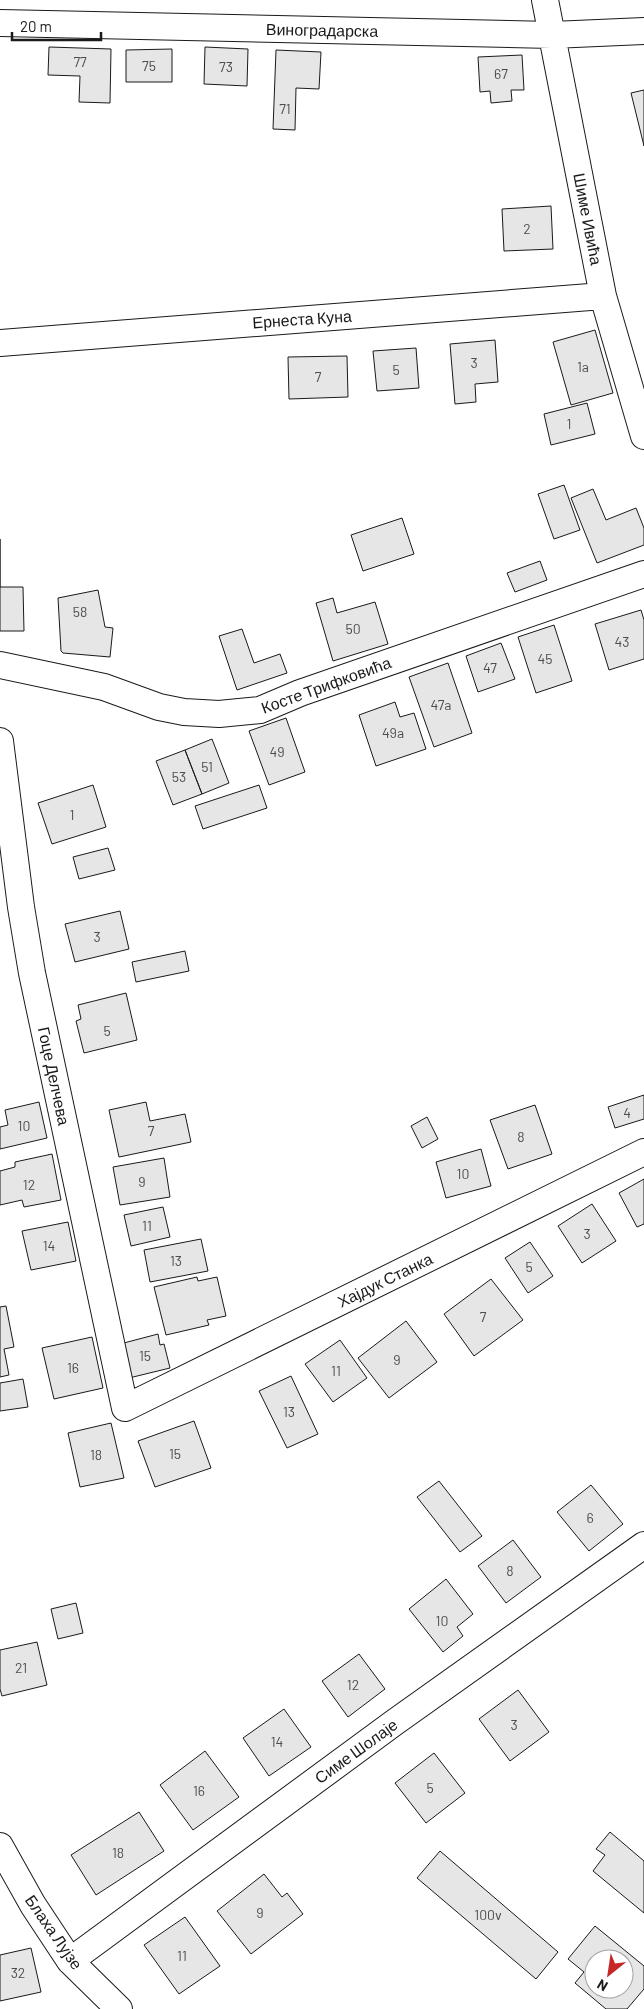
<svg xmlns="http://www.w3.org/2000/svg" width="644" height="2009" viewBox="0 0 644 2009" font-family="Barlow,sans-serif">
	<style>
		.building { fill: #e6e6e6; stroke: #1a1a1a; fill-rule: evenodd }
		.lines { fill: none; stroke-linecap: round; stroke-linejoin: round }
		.minor-casing { stroke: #1a1a1a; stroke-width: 28 }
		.minor { stroke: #fff; stroke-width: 26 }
		.labels { text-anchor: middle; stroke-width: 4; stroke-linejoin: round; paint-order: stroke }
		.number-label { font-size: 14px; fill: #4d4d4d }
		.street-label { font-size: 16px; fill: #1a1a1a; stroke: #fff }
	</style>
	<rect width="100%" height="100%" fill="#fff"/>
	<!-- building -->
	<path class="building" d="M49,47L111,49L110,103L79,102L80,76L48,75Z
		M205,47L248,49L247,86L204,84Z
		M172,49V82H126V50Z
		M276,50L321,52L319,89L296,88L295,130L273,129Z
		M522,55L524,90H511L512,101L491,103L490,91L480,92L478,57Z
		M644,90V146L631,93Z
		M551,206L553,249L504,251L502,209Z
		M595,330L613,393L571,405L553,342Z
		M495,340L498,382L475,384L476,402L455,404L450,344Z
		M416,348L419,388L377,391L373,351Z
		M347,356L348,397L289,399L288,357Z
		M587,403L595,434L551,445L544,414Z
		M564,485L580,530L554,539L538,494Z
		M593,489L606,520L636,508L644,528V545L597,563L571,498Z
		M402,518L414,554L363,571L351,535Z
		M0,539V587H23L24,631H0Z
		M540,561L547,580L515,592L507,573Z
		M98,590L105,627L113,628L110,657L63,653L61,651L58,598Z
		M333,598L337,613L375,602L388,644L333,661L316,603Z
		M641,610L644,620V659L609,670L595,624Z
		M554,625L572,681L536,693L518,637Z
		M242,629L254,663L280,654L287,673L237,690L219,636Z
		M501,643L515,679L478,692L466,656Z
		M448,663L472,733L434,747L409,677Z
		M395,702L400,717L414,713L426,749L376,766L359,715Z
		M286,718L305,772L269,785L249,731Z
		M212,739L229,783L202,794L185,750Z
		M185,750L202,794L173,805L156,761Z
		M93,785L106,827L52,844L38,803Z
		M259,785L267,808L203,829L195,806Z
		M108,848L115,870L79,879L73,857Z
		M120,911L129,949L75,962L65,924Z
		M185,951L189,971L136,982L132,962Z
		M126,993L137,1040L84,1053L76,1021L81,1019L78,1005Z
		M644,1095V1119L615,1128L608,1107Z
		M39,1102L47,1138L0,1149V1127L8,1125L5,1110Z
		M146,1102L150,1121L185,1114L191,1142L119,1157L109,1110Z
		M535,1105L552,1154L508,1169L490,1120Z
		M427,1117L438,1139L422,1148L411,1126Z
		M481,1149L491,1186L446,1198L436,1162Z
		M52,1154L61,1200L24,1207L22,1200L0,1205V1171L15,1167V1162Z
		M164,1158L170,1197L120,1205L113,1167Z
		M644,1179V1224L637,1227L619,1193Z
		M592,1204L616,1241L582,1263L558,1226Z
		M163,1207L170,1237L131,1246L124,1215Z
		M68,1222L76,1261L31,1270L22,1231Z
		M201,1239L208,1271L150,1282L144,1250Z
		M530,1242L553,1276L528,1293L505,1258Z
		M197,1277L198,1281L217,1277L226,1316L207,1320L209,1325L166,1335L154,1287Z
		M491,1279L523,1320L474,1356L444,1314Z
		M6,1306L14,1347L4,1349L9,1375L0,1377V1307Z
		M406,1321L437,1362L389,1398L358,1358Z
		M158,1334L160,1345L164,1344L170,1368L129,1378L120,1344Z
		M92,1337L103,1388L54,1399L42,1348Z
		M340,1340L367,1378L333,1402L305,1364Z
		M291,1376L318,1434L287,1448L259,1391Z
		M23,1379L28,1407L0,1411V1383Z
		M194,1421L211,1468L155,1487L138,1441Z
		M111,1423L124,1478L80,1487L68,1433Z
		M439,1481L482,1536L460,1552L417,1497Z
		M591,1485L623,1524L589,1551L557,1512Z
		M513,1540L541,1577L506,1603L478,1566Z
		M446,1579L473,1614L457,1627L463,1636L443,1652L409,1609Z
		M76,1603L83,1633L58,1639L51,1609Z
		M37,1642L47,1685L2,1696L0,1689V1650Z
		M359,1654L385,1689L348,1717L322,1681Z
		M518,1690L549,1732L510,1761L479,1719Z
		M284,1709L311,1747L269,1776L243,1738Z
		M205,1751L239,1797L193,1830L160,1785Z
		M434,1753L465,1793L426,1823L395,1783Z
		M139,1812L164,1851L96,1895L71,1855Z
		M610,1832L644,1861V1913L593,1871L605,1855L596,1849Z
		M440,1851L558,1952L536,1979L417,1878Z
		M264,1874L282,1897L287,1893L303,1914L251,1954L217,1911Z
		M185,1917L220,1966L179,1994L144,1945Z
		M595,1926L644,1966V1989L627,2009H606L575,1983L584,1972L568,1959ZM594,1959H624V1989H594Z
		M31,1948L41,1992L0,2001V1955Z"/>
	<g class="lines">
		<!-- minor casing -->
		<g class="minor-casing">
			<path id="minor" d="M545,0L603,296L644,436
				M0,23L552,35L644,31
				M0,343L603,296
				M0,665L104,687L159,707L184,712L219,714L260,710L300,693L644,574
				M0,741L21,907L32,973L125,1408L644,1152
				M0,1846L33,1905L70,1961L119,2009
				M70,1961L395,1722L644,1545"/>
		</g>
		<!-- minor -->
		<use href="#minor" class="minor"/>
	</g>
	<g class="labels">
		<!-- number labels -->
		<g class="number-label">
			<text x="80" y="67">77</text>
			<text x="149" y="71">75</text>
			<text x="226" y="72">73</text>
			<text x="501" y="79">67</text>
			<text x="285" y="114">71</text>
			<text x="527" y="234">2</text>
			<text x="474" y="368">3</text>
			<text x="583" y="372">1a</text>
			<text x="396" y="375">5</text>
			<text x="318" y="382">7</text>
			<text x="569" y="429">1</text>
			<text x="80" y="617">58</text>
			<text x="353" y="634">50</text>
			<text x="622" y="647">43</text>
			<text x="545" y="664">45</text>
			<text x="490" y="673">47</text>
			<text x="441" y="710">47a</text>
			<text x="393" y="738">49a</text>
			<text x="277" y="757">49</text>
			<text x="207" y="772">51</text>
			<text x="179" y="782">53</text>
			<text x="72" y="820">1</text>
			<text x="97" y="942">3</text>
			<text x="107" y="1036">5</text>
			<text x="627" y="1118">4</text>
			<text x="24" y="1131">10</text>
			<text x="151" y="1136">7</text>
			<text x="521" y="1142">8</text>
			<text x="463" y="1179">10</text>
			<text x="142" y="1187">9</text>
			<text x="29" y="1190">12</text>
			<text x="147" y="1231">11</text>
			<text x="587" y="1239">3</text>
			<text x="49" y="1251">14</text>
			<text x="176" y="1266">13</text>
			<text x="529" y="1272">5</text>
			<text x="483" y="1322">7</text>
			<text x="145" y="1361">15</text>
			<text x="397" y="1365">9</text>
			<text x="73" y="1373">16</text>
			<text x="336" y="1376">11</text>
			<text x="289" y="1417">13</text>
			<text x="175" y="1459">15</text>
			<text x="96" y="1460">18</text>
			<text x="590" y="1523">6</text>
			<text x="510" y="1576">8</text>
			<text x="442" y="1626">10</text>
			<text x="21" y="1673">21</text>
			<text x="353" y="1690">12</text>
			<text x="514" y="1730">3</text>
			<text x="277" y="1747">14</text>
			<text x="430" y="1793">5</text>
			<text x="199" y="1796">16</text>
			<text x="118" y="1858">18</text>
			<text x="260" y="1918">9</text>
			<text x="488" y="1920">100v</text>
			<text x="182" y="1961">11</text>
			<text x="18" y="1978">32</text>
		</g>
		<!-- street labels -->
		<g class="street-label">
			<text transform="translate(322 30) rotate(1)" y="6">Виноградарска</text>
			<text transform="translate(588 219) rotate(79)" y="6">Шиме Ивића</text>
			<text transform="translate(302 319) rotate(-4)" y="6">Ернеста Куна</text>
			<text transform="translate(326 685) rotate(-20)" y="6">Косте Трифковића</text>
			<text transform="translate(54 1076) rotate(78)" y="6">Гоце Делчева</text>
			<text transform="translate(385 1280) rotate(-26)" y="6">Хајдук Станка</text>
			<text transform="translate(356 1751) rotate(-36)" y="6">Симе Шолаје</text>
			<text transform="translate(54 1932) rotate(55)" y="6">Блаха Лујзе</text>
		</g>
	</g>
	<!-- north arrow -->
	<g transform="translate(609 1974) rotate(210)"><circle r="24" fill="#ffffff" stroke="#a3a3a3"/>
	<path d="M0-4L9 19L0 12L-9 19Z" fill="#c62828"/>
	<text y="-8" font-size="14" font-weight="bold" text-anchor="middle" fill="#1a1a1a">N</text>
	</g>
	<!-- scale -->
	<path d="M12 32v8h89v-8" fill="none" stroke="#1a1a1a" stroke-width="2.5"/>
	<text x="20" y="32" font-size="15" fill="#1a1a1a" stroke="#ffffff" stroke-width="4" paint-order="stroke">20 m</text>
</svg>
